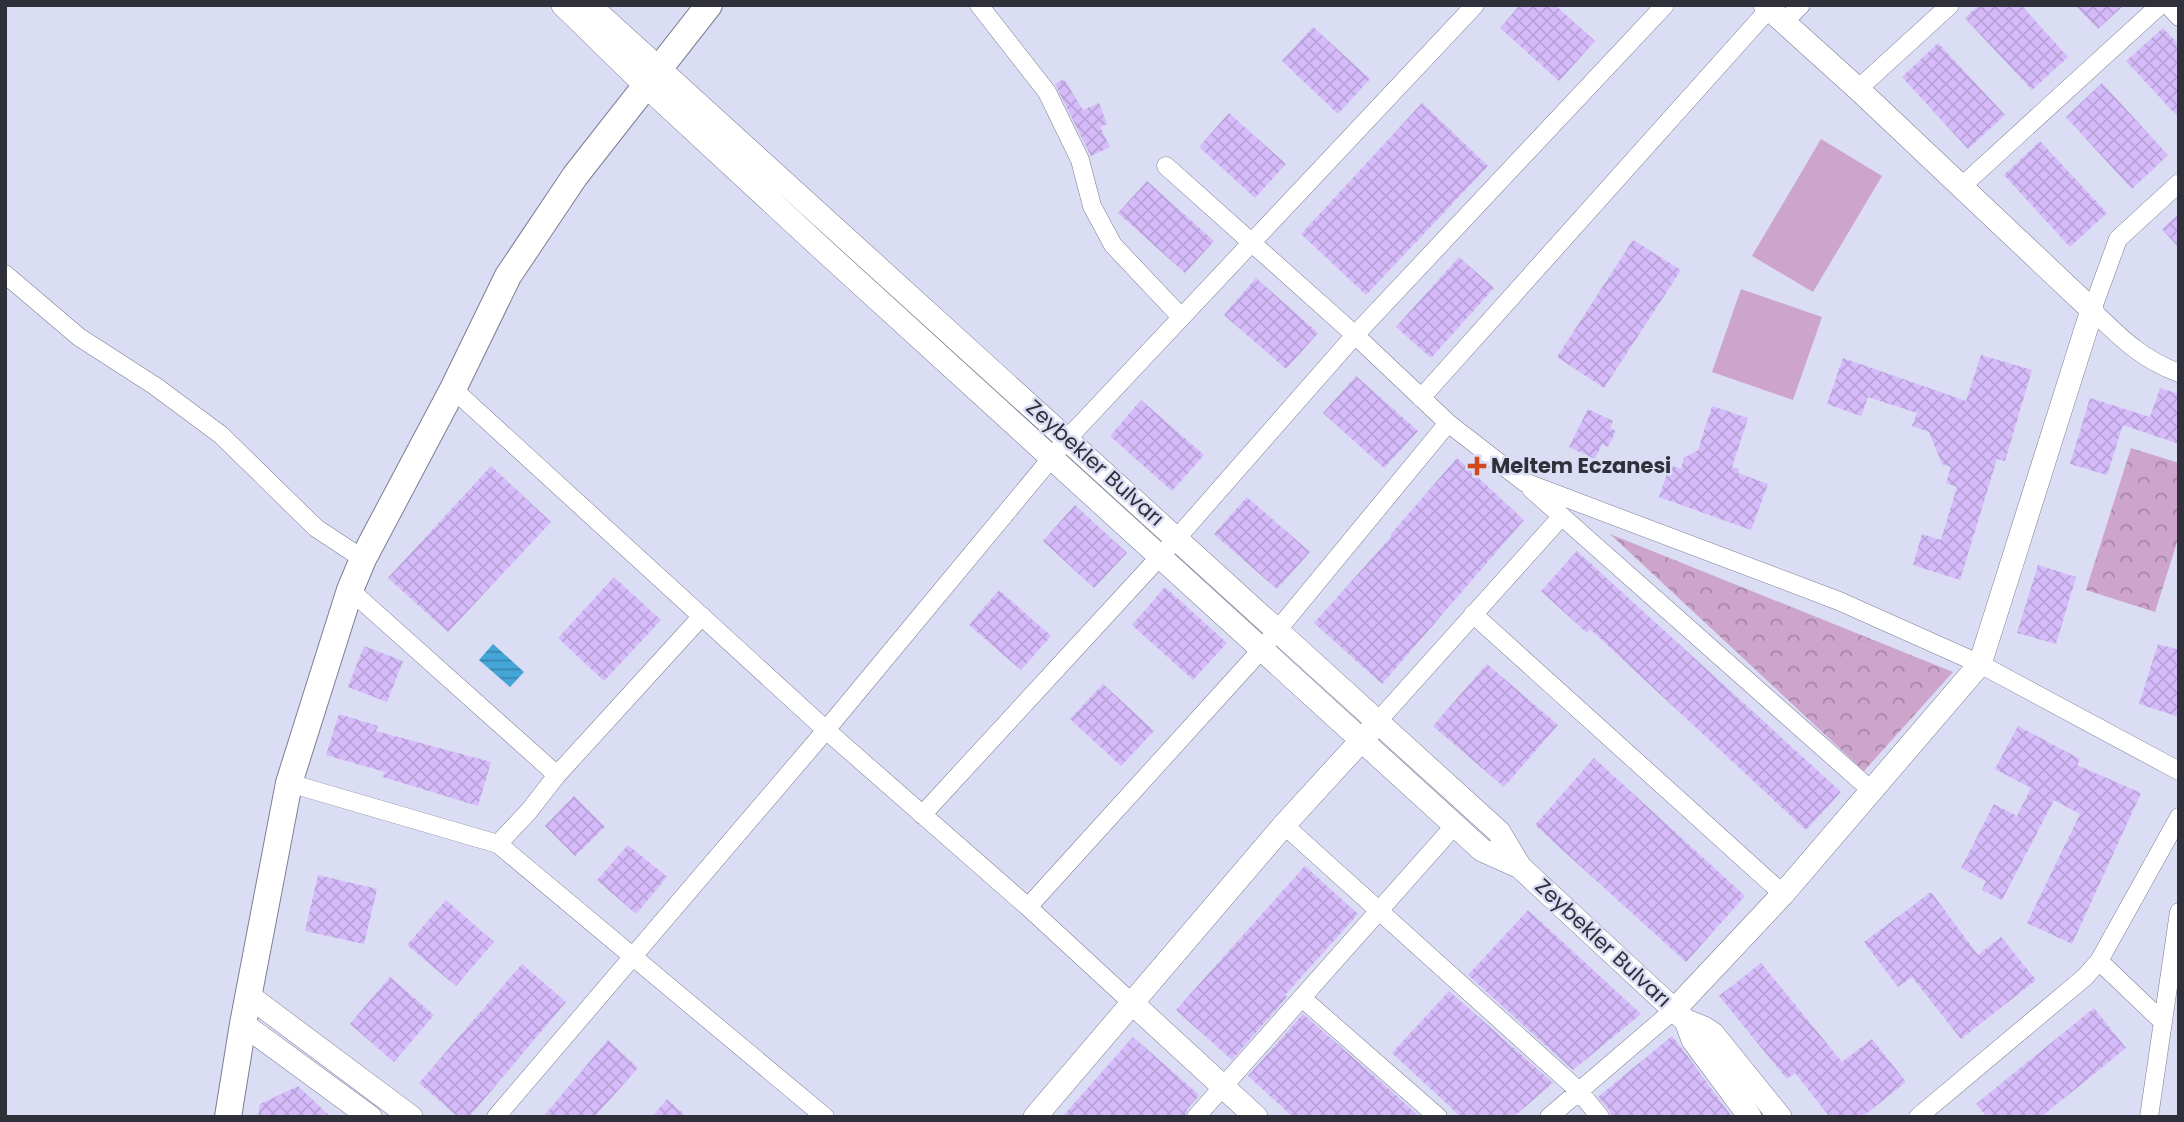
<svg xmlns="http://www.w3.org/2000/svg" width="2184" height="1122" viewBox="0 0 2184 1122" font-family="Poppins,sans-serif">
	<style>
		.park { fill: url(#park-crowns) }
		.pitch { fill: #cda4cc }
		.water { fill: url(#water-rules) }
		.building { fill: url(#building-cross-hatch) }
		.lines { fill: none; stroke-linecap: round; stroke-linejoin: round }
		.minor-casing { stroke: #7c7e93; stroke-width: 19 }
		.tertiary-casing { stroke: #7c7e93; stroke-width: 24 }
		.secondary-casing { stroke: #7c7e93; stroke-width: 28 }
		.minor { stroke: #fff; stroke-width: 18 }
		.tertiary { stroke: #fff; stroke-width: 23 }
		.secondary { stroke: #fff; stroke-width: 26 }
		.poi-dot { fill: #d24920; stroke: #daddf4; stroke-width: 2.5 }
		.labels { text-anchor: middle; stroke-width: 5; stroke-linejoin: round; paint-order: stroke }
		.street-label { font-size: 21px; fill: #2f3039; stroke: #daddf4 }
		.poi-label { font-size: 21px; font-weight: bold; fill: #2f3039; stroke: #daddf4; text-anchor: start }
	</style>
	<defs>
		<pattern id="park-crowns" width="20" height="18" patternUnits="userSpaceOnUse" patternTransform="scale(1.75)"><rect width="20" height="18" fill="#cda4cc"/><path d="M2 6a3 3 0 1 1 6 0M12 15a3 3 0 1 1 6 0" fill="none" stroke="#a786a7"/></pattern>
		<pattern id="water-rules" width="6" height="5" patternUnits="userSpaceOnUse" patternTransform="scale(1.75)"><rect width="6" height="5" fill="#44a5d7"/><path d="M0 2.5h6" fill="none" stroke="#3987af"/></pattern>
		<pattern id="building-cross-hatch" width="8" height="8" patternUnits="userSpaceOnUse" patternTransform="scale(1.75)"><rect width="8" height="8" fill="#d6bbfb"/><path d="M0 0l8 8M0 8l8-8" fill="none" stroke="#b8a1d8"/></pattern>
	</defs>
	<rect width="100%" height="100%" fill="#daddf4"/>
	<!-- park -->
	<path class="park" d="M2131,448L2179,463V536L2155,612L2086,590Z
		M1610,534L1953,672L1864,771Z"/>
	<!-- pitch -->
	<path class="pitch" d="M1821,139L1882,176L1813,292L1752,256Z
		M1741,289L1822,317L1793,400L1712,372Z"/>
	<!-- water -->
	<path class="water" d="M493,644L524,672L510,687L479,660Z"/>
	<!-- building -->
	<path class="building" d="M1520,5H1555L1595,41L1559,81L1500,28Z
		M1979,5H2021L2068,57L2032,90L1965,18Z
		M2075,5H2124L2098,29Z
		M1313,27L1370,79L1338,114L1282,61Z
		M2163,28L2179,45V118L2126,61Z
		M1938,43L2005,115L1968,149L1902,77Z
		M1064,79L1083,110L1099,103L1107,124L1100,127L1110,147L1091,156L1055,84Z
		M2102,83L2168,155L2132,189L2066,117Z
		M1422,103L1488,166L1366,295L1301,234Z
		M1229,113L1286,164L1255,198L1199,147Z
		M2040,141L2107,213L2070,247L2004,175Z
		M1147,181L1214,241L1185,273L1118,213Z
		M2179,214V248L2162,229Z
		M1633,240L1681,270L1604,388L1557,357Z
		M1459,257L1494,288L1431,358L1396,327Z
		M1256,278L1318,333L1286,369L1224,315Z
		M1981,355L2032,370L2005,461L1997,459L1960,580L1913,565L1922,534L1941,540L1957,487L1946,483L1951,467L1942,464L1929,432L1912,426L1917,413L1868,397L1861,416L1827,404L1843,358L1966,401Z
		M1356,376L1418,431L1384,468L1323,413Z
		M2160,388L2179,394V444L2123,425L2107,475L2070,464L2090,398L2150,417Z
		M1141,400L1204,455L1172,491L1110,436Z
		M1712,406L1748,418L1732,467L1739,469L1738,473L1768,484L1751,530L1659,497L1670,465L1681,469L1684,458L1698,450Z
		M1588,409L1613,421L1610,428L1616,431L1608,447L1602,444L1595,459L1569,447Z
		M1457,458L1524,520L1382,684L1314,623L1392,536L1390,535Z
		M491,466L551,522L448,632L388,578Z
		M1247,497L1310,552L1277,589L1214,534Z
		M1075,505L1127,553L1094,588L1043,541Z
		M1577,551L1841,792L1806,830L1590,629L1587,633L1541,591Z
		M2038,565L2076,577L2056,644L2017,633Z
		M614,577L661,620L604,681L558,638Z
		M1165,587L1227,643L1193,680L1132,625Z
		M999,590L1051,636L1021,670L969,625Z
		M2158,644L2179,650V717L2139,704Z
		M364,646L403,661L387,702L348,687Z
		M1487,664L1558,725L1504,787L1433,726Z
		M1103,684L1154,731L1121,766L1070,719Z
		M339,714L378,726L376,731L491,762L478,806L383,777L385,772L326,755Z
		M2018,726L2080,759L2077,765L2141,793L2072,944L2027,923L2080,814L2054,800L2002,900L1982,890L1986,881L1961,868L1994,804L2017,816L2031,788L1995,769Z
		M1594,758L1745,896L1686,962L1535,825Z
		M574,796L605,827L575,856L545,826Z
		M628,845L667,877L636,914L597,880Z
		M1305,866L1358,914L1285,995L1287,997L1232,1060L1176,1010Z
		M318,875L377,889L364,944L305,931Z
		M1931,892L1978,955L2001,937L2036,980L1961,1039L1912,977L1898,987L1864,942Z
		M446,900L494,942L456,986L407,945Z
		M1528,910L1641,1014L1573,1070L1468,975Z
		M1761,963L1842,1062L1872,1039L1906,1082L1862,1117H1830L1795,1073L1787,1079L1719,996Z
		M522,964L566,1002L469,1117H458L419,1083Z
		M390,977L434,1015L394,1062L350,1024Z
		M1449,991L1553,1083L1513,1117H1461L1392,1053Z
		M2094,1008L2126,1048L2041,1117H1987L1976,1104Z
		M1303,1014L1381,1082L1420,1117H1293L1248,1076Z
		M1672,1036L1686,1054L1732,1117H1611L1609,1110L1598,1097Z
		M1133,1037L1198,1094V1097L1187,1109L1185,1117H1062Z
		M608,1040L638,1068L594,1117H543Z
		M298,1086L331,1117H258L260,1104Z
		M667,1099L687,1117H652Z"/>
	<g class="lines">
		<!-- minor casing -->
		<g class="minor-casing">
			<path id="minor" d="M979,5L1047,92L1080,160L1092,206L1113,245L1181,317
				M2168,5L2179,17
				M1783,23L1801,5
				M1858,89L1950,5
				M1166,166L1355,335L1448,423L1524,482L1839,601L1980,664L2179,771
				M2179,183L2118,239L2092,310C2120,337 2141,359 2179,373
				M1961,187L2160,5
				M5,274L79,337L155,386L221,435L316,528L363,559
				M453,389L826,730L1028,907L1131,1002
				M1421,398L1769,9
				M1531,489L1872,791
				M350,590L557,775L529,811L498,844
				M1473,614L1783,894
				M1378,721L1562,516
				M557,775L702,616
				M289,783L498,844L825,1117
				M922,815L1177,538L1355,335L1665,5
				M1284,825L1579,1091L1600,1117
				M1028,907L1262,649L1448,423
				M2099,961L2163,1022
				M1302,998L1438,1117
				M496,1117L826,730L1068,438L1475,5
				M1196,1117L1455,825
				M1549,1117L1675,1009
				M1918,1117L2085,977L2099,961L2179,817
				M2149,1117L2179,912"/>
		</g>
		<!-- tertiary casing -->
		<g class="tertiary-casing">
			<path id="tertiary" d="M563,5L645,85L819,246L1482,850L1520,867
				M589,5L1499,832L1520,867L1686,1021L1704,1028L1713,1034L1780,1117
				M249,996L411,1117
				M1131,1002L1256,1117
				M1675,1009L1783,894L1980,664L2092,310L1858,89L1765,5
				M1686,1021L1693,1040L1750,1117
				M243,1024L370,1117
				M1035,1117L1284,825L1370,731"/>
		</g>
		<!-- secondary casing -->
		<g class="secondary-casing">
			<path id="secondary" d="M228,1117L243,1024L289,783L350,590L363,559L453,389L508,276L575,176L709,5"/>
		</g>
		<!-- minor -->
		<use href="#minor" class="minor"/>
		<!-- tertiary -->
		<use href="#tertiary" class="tertiary"/>
		<!-- secondary -->
		<use href="#secondary" class="secondary"/>
	</g>
	<!-- markers -->
	<path class="poi-dot" d="M1473.5 455.5h7v7h7v7h-7v7h-7v-7h-7v-7h7z"/>
	<g class="labels">
		<!-- street labels -->
		<g class="street-label">
			<text transform="translate(1095 463) rotate(42)" y="7">Zeybekler Bulvarı</text>
			<text transform="translate(1603 943) rotate(43)" y="7">Zeybekler Bulvarı</text>
		</g>
		<!-- poi labels -->
		<g class="poi-label">
			<text x="1491" y="473">Meltem Eczanesi</text>
		</g>
	</g>
	<!-- border -->
	<rect width="2184" height="1122" fill="none" stroke="#2f3039" stroke-width="14"/>
</svg>
